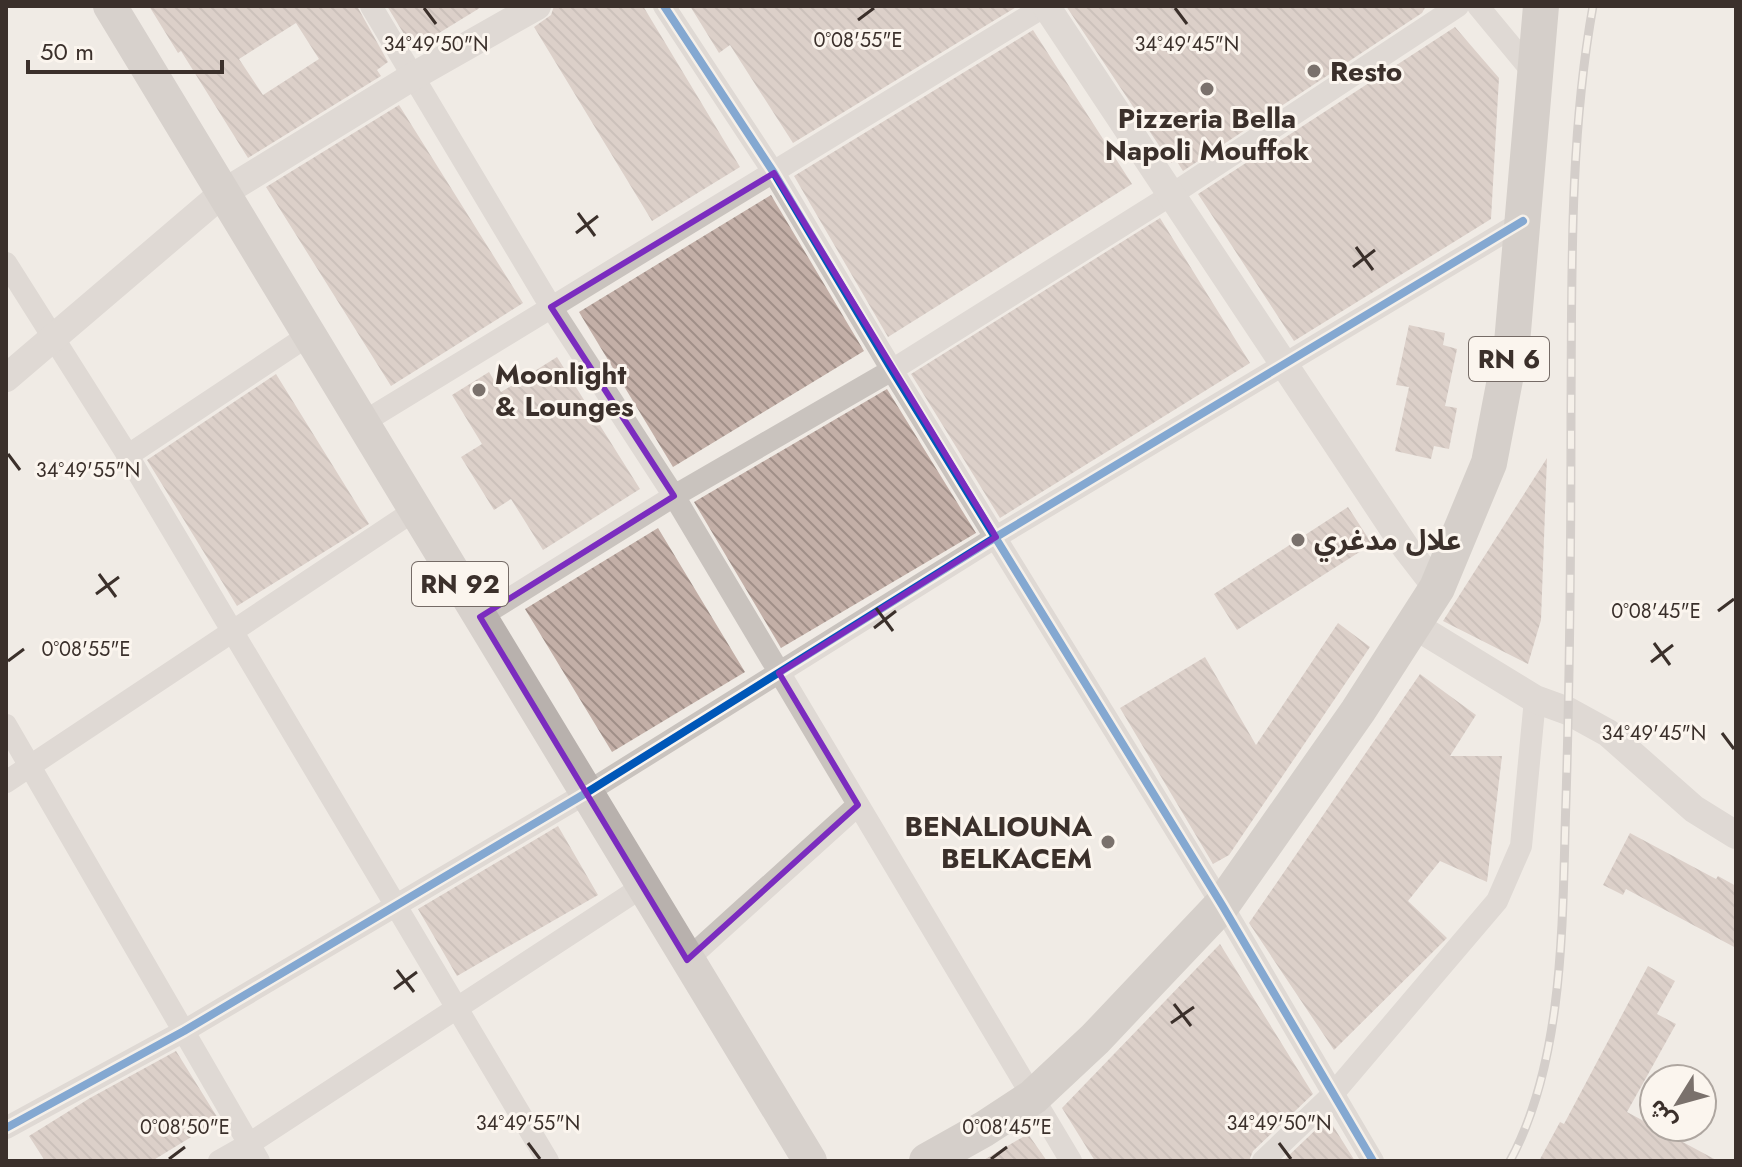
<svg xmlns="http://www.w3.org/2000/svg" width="1742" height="1167" viewBox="0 0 1742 1167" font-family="Jost,'Noto Sans Arabic',sans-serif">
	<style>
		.building { fill: url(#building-back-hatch); fill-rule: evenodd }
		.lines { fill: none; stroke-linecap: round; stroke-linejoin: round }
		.minor { stroke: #c9c3be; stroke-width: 22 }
		.tertiary { stroke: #c9c3be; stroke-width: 28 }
		.primary { stroke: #b8b1ad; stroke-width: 34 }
		.trunk { stroke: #b4aea8; stroke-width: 36 }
		.rail-casing { stroke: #b1aca8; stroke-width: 9 }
		.rail { stroke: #fbf5ee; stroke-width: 6; stroke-dasharray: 18; stroke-linecap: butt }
		.cycleway-casing { stroke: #fbf5ee; stroke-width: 13 }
		.cycleway { stroke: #0057b8; stroke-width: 8 }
		.marked { fill: none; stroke: #7b2cbf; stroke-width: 6; stroke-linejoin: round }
		.ticks { fill: none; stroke: #3b302b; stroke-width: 3 }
		.poi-dot { fill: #7a716c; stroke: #fbf5ee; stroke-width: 3 }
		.labels { text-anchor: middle; stroke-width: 6; stroke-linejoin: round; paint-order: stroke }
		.shield { fill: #fbf5ee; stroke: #756b66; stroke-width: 2 }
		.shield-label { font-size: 26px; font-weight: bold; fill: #3b302b }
		.poi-label { font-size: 28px; font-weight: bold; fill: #3b302b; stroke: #fbf5ee; text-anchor: start }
		.ticks-label { font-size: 20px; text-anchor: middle; fill: #3b302b; stroke: #fbf5ee; stroke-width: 6; stroke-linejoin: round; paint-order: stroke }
	</style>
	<defs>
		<pattern id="building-back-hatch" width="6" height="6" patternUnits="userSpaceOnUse" patternTransform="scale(2)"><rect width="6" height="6" fill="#c3afa7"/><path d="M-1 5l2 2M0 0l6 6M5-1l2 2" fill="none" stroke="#a08f88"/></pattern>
	</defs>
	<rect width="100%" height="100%" fill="#f0ebe5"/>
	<!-- building -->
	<path class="building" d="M149,6H357L388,62L377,70L381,76L248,158L181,51L178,53ZM296,23L319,59L263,95L239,59Z
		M387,6H483L413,49Z
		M554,6H643L740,167L652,221L534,27L551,15Z
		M690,6H1018L793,143L730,45L719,53Z
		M1066,6H1426L1422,13L1183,171L1176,160L1171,163L1162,150Z
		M1455,27L1499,78L1491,219L1294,341L1198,194Z
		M1033,30L1132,184L888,337L794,176Z
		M399,105L523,303L391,386L266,187Z
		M771,195L864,351L673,467L579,312Z
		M1160,218L1250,363L1000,518L911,374Z
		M1409,325L1445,333L1443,345L1457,349L1445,406L1457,408L1449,449L1434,446L1431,459L1395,451L1409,387L1396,385Z
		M557,357L640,489L543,550L511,499L494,510L461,457L482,444L452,395L489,372L501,392Z
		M276,374L369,524L237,606L147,460Z
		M887,389L976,533L781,648L694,502Z
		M1547,458L1541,620L1528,664L1443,621Z
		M1348,507L1372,544L1237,630L1214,594Z
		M658,528L745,672L612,752L525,609Z
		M1338,623L1370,647L1229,855L1213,864L1120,708L1205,657L1256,745Z
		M1420,674L1476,715L1450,756H1502L1487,882L1440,861L1408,901L1447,938L1334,1050L1249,923Z
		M558,826L598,895L457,976L418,909Z
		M1630,833L1716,879L1718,876L1736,886V948L1626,889L1623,895L1603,885Z
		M1220,944L1313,1094L1253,1151L1249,1161H1095L1062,1108Z
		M1648,966L1675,981L1657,1014L1676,1024L1627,1112L1718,1161H1539L1560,1122L1564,1124Z
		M176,1051L219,1120L152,1161H45L29,1136L90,1098Z
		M1328,1118L1355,1161H1283Z
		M1028,1134L1047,1161H982Z"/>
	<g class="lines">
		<!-- minor -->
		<path class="minor" d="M371,6L551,307L674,496L1071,1161
			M664,6L774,173L892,370L1222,905L1373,1161
			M1478,6L1536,76
			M6,263L125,451L548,1161
			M362,423L1045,6
			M127,456L309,335
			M480,617L674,496L892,370L1171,195L1458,6
			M6,725L259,1161
			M6,782L415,510
			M687,960L858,805
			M6,1128L184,1031L586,793L996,537L1523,221
			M219,1161L249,1144L642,887
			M1263,1161L1332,1095L1497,901L1521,846L1535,699"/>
		<!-- tertiary -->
		<path class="tertiary" d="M1046,6L1406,548L1437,588
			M6,378L223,193L412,77L537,6
			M1414,625L1535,699L1568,711L1608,733L1694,809L1736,835"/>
		<!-- primary -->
		<path class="primary" d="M110,6L810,1161"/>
		<!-- trunk -->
		<path class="trunk" d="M927,1161L984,1129L1033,1097L1095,1039L1222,905L1358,711L1437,588L1489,463L1512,343L1541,6"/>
		<!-- rail casing -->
		<g class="rail-casing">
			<path id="rail" d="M1510,1161C1566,1057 1562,915 1566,799C1570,670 1571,540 1571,411C1572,276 1569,140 1593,6"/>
		</g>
		<!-- rail -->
		<use href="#rail" class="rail"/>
		<!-- cycleway casing -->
		<g class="cycleway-casing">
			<path id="cycleway" d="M664,6L774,173L892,370L1222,905L1373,1161
				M6,1128L184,1031L586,793L996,537L1523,221"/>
		</g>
		<!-- cycleway -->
		<use href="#cycleway" class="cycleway"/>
	</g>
	<!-- marked area -->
	<path d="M0 0H1742V1167H0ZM774,173L996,537L779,673L858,805L687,960L480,617L674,496L551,307Z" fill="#f0ebe5" fill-opacity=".55" fill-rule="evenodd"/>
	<path class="marked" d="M774,173L996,537L779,673L858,805L687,960L480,617L674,496L551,307Z"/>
	<!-- ticks -->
	<path class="ticks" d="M424,8L436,24M1175,8L1187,24M858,20L874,8M578,213L595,236M576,233L598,216M1356,247L1373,270M1353,267L1375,250M8,454L20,470M99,574L116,597M96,594L119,577M876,608L893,631M1718,611L1734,599M874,628L896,611M1654,643L1670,665M8,661L24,649M1651,662L1673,645M1722,733L1734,749M397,970L414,992M394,989L417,972M1174,1004L1191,1026M1171,1023L1194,1007M528,1143L540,1159M1279,1143L1291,1159M169,1159L185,1147M991,1159L1007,1147"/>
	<!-- markers -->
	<g class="poi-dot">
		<circle cx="1314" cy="71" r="8"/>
		<circle cx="1207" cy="89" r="8"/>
		<circle cx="479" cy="390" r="8"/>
		<circle cx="1298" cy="540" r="8"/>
		<circle cx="1108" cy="842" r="8"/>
	</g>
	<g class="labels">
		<!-- shield labels -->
		<g class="shield">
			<rect x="1469" y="337" width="80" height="44" rx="6"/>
			<rect x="412" y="562" width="96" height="44" rx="6"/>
		</g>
		<g class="shield-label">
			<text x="1509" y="368">RN 6</text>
			<text x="460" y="593">RN 92</text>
		</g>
		<!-- poi labels -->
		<g class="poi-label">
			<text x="1330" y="81">Resto</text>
			<text x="1207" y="128" text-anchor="middle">Pizzeria Bella<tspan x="1207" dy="32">Napoli Mouffok</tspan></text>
			<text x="495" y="384">Moonlight<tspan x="495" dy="32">&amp; Lounges</tspan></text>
			<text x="1314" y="550">علال مدغري</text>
			<text x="1092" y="836" text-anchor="end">BENALIOUNA<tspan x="1092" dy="32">BELKACEM</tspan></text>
		</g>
	</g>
	<g class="ticks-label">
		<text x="858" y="47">0°08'55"E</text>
		<text x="436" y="51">34°49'50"N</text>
		<text x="1187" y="51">34°49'45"N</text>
		<text x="88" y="477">34°49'55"N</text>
		<text x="1656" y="618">0°08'45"E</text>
		<text x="86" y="656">0°08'55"E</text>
		<text x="1654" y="740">34°49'45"N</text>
		<text x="528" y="1130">34°49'55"N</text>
		<text x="1279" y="1130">34°49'50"N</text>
		<text x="185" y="1134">0°08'50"E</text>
		<text x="1007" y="1134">0°08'45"E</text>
	</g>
	<!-- border -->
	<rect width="1742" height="1167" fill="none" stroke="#3b302b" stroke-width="16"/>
	<!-- north arrow -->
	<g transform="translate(1678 1103) rotate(233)"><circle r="38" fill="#fbf5ee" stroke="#aea6a0" stroke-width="2"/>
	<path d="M0-6L14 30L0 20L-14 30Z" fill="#7a716c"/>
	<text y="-12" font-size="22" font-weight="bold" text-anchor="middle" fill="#3b302b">ش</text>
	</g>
	<!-- scale -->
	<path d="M28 60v12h194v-12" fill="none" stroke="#3b302b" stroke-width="4"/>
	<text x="40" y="60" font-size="24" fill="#3b302b" stroke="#fbf5ee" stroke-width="6" paint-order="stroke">50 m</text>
</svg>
